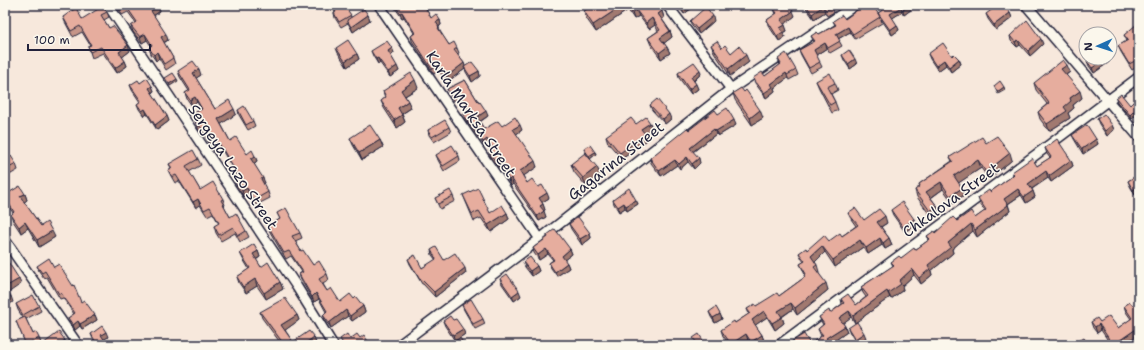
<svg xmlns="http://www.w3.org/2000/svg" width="1144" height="350" viewBox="0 0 1144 350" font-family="'Shantell Sans',sans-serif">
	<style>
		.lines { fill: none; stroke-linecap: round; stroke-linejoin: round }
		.street-casing { stroke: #22223b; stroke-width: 12 }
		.street { stroke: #fbf7ec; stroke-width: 9 }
		.wall { fill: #c69588; stroke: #22223b }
		.shaded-wall { fill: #a1796f; stroke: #22223b }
		.building { fill: #e6ad9e; stroke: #22223b }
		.labels { text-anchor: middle; stroke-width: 3; stroke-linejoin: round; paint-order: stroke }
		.street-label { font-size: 15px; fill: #22223b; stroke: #fbf7ec }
	</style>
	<rect width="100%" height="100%" fill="#f7e8dc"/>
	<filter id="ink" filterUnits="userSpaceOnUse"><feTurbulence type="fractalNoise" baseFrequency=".025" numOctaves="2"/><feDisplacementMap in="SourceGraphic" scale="8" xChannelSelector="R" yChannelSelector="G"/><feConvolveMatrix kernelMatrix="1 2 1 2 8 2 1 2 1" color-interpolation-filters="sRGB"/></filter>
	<g filter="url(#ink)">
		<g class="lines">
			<!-- street casing -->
			<g class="street-casing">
				<path id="street" d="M108,5L297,287L333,345
					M379,5L540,239
					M667,5L731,89
					M1026,5L1139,137
					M5,240L78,345
					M399,345L540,239L731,89L855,5
					M779,345L1049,145L1139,77"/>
			</g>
			<!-- street -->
			<use href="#street" class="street"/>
		</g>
		<!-- wall -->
		<path class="wall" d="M117,5H158L160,11L154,16L168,40L164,43L173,58L175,64L166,70L159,58L156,61L151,54L149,48L151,46L147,40L142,43L133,32L131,26L136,23L128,12L122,15Z
			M326,5H344L351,17L368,15L370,20L353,32L348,23L341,27L335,18L334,13L335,12L332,5L327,8Z
			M393,5H424L431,18L440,20L441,25L439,27L440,32L449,45L457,48L459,53L457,54L464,63L465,67L479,71L480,76L472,82L466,72L465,69L447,82L439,71L434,74L412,41L411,36L414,33L404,17L402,18Z
			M593,5H646L649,9L662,11L664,18L662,19L670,31L672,37L664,43L670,53L661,59L651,45L648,38L658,31L655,25L649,29L639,16L634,19L628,10L596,32L586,18L584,11Z
			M677,5H696L684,14Z
			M804,5H831L834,12L827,16L825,12L814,19Z
			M891,5L912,9L904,15L902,12L892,18L899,30L892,35L881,19L882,23L855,39L850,32L838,39L842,46L830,53L827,48L816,55L822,67L811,73L801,55L799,50L814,42L811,36L819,34L835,25L833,21L879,15L878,13Z
			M774,9L795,16L784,24L787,31L783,33L785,37L779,41L768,25L767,20L776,14Z
			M107,12L109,17L104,20L109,28L130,51L122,57L125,61L127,66L117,73L103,53L92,58L88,46L90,45L82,32L73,37L65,22L63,17L82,19Z
			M1010,13L1012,18L996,30L988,19L986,14Z
			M690,21H714L699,34L692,26Z
			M1139,26L1138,62L1139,66L1132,70L1121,52L1118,46L1127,41L1124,35Z
			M1010,36L1043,44L1030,56L1020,45L1017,47L1011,41Z
			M711,45L722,48L749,62L730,76L714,52Z
			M336,48L357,54L359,59L347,67L338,53Z
			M392,48L394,53L391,56L399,71L390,77L380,63L378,64L373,56L371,51Z
			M928,54L952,56L959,59L961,64L951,72L946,65L938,71L930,59Z
			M842,55L857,64L850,69L844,60Z
			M1091,58H1108L1109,62L1094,73L1089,66L1087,61Z
			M778,59L796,70L798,75L789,80L788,78L774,88L775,91L766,98L755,83L753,78L765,76L780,65Z
			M178,71L201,75L196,78L215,109L236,114L221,124L230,141L247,154L255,156L257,161L254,164L265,183L263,184L268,192L270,198L256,205L249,193L244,197L237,187L235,182L239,180L221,148L214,152L202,131L200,132L197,126L195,121L197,120L194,113L201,109L197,102L192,106L187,99L185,93L189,91L180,77Z
			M1070,72L1066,75L1082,98L1073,105L1074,108L1068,113L1070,118L1049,131L1040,119L1038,112L1047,104L1036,90L1034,83Z
			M678,73L701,74L694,81L698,89L691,94L679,78Z
			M465,80L479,103L488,116L480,122L484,129L502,126L522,130L516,134L537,167L523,176L527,183L538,187L549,198L542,202L545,210L543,211L546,217L539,221L513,184L511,186L500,166L498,167L491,158L489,152L492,150L489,144L485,147L465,119L463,114L468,110L460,97L453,101L447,89Z
			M816,81L835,83L838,90L831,94L835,102L838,110L832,113L819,88Z
			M140,83L152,86L154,91L152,93L167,116L169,121L157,130L147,114L144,116L139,109L137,104L140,102L132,90L130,85Z
			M418,88L405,96L411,108L402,114L405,122L397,128L384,108L381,101L385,98L383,91Z
			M744,92L763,118L752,125L735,100L733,93Z
			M1116,98L1130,105L1139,98V112L1132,119L1117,102Z
			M650,105L671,119L665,124L652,110Z
			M238,110L253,121L255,126L248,130L239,115Z
			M718,114L736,125L718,136L716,134L693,152L700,163L694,169L688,162L680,169L677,165L661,176L651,163L650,158L689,130Z
			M1097,119L1112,125L1114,130L1107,136L1099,124Z
			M650,123L652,129L645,134L647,140L622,159L608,143L606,136L636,124Z
			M449,127L451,132L434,142L429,135L428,130Z
			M1072,135L1096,139L1098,144L1083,154L1074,139Z
			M350,138L380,140L383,147L362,160L353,145Z
			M986,143L1012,160L989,179L981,168L958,183L964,195L953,203L943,189L931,198L937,206L939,214L932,218L917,197L915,190L920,187L919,184L952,161L950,157Z
			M1045,148L1071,160L1073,166L1051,182L1048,178L1032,189L1035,197L1026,203L1021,195L1008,204L1010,211L977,237L973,231L952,249L953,253L931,271L932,275L921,284L914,275L902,286L903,290L891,299L890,297L855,323L851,317L843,323L847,332L830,344V345H788L810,344L821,336L818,329L823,325L819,317L830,313L842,304L841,299L856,305L866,297L863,293L861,287L893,266L891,262L901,258L915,250L929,240L927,236L957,221L975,218L985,211L980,204L978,198L990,192L1011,177L1013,174L1012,172L1037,166L1050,158L1047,154Z
			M584,149L595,152L596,154L590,159L600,174L586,186L574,172L571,164L588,156L585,152Z
			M436,155L459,156L460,161L444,171L438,160Z
			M5,159L16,164L18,170L6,177L7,180L5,181Z
			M198,159L201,165L189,172L200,190L223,199L225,205L224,206L230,217L246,231L249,237L240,242L235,233L221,241L216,233L214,226L219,224L213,213L207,216L200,205L196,208L179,181L175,183L171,176L168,170L171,168L169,164Z
			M1139,174L1135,195L1130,186L1128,181Z
			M25,194L27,200L24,202L41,226L55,237L39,247L28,228L21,233L13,221L11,215L13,213L6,202L5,198V195Z
			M463,195L490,213H507L509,219L491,232L481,218L474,221Z
			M453,196L455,201L440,209L435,198Z
			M613,200H636L638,204L627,211L625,208L619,212L614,204Z
			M891,210L914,219L916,224L905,232L893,215Z
			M277,213L300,233L302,238L295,241L301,251L313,265L327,274L329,280L323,284L327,291L340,302L354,299L363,306L365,312L352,321L348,316L331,328L325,320L323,315L326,312L319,299L314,302L301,280L299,274L302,272L291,256L286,259L270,232L268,226L280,219Z
			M848,213L864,220L887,223L881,227L889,238L892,245L885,249L882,245L868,254L863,247L835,267L825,252L815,262L817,265L819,272H818L828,290L797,315L793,309L782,317L784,323L775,330L767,317L755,325L762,335L764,341L758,345H751L748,340L742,345H730L723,336L721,330L735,323L749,314L747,309L756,306L779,296L805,277L804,275H805L803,270L800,264L804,262L802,259L799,253L842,236L856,226L851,219Z
			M569,224L590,233L591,238L582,245L571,229Z
			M547,235L570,249L572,254L564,260L567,263L569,268L557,276L551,268L549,263L553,260L548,254L539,260L534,253L533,248L547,237Z
			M431,250L444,260L466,273L435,297L423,284H422L410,264L408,259L422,268L436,260L432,255Z
			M258,251L260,257L256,260L261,267L280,282L283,289L266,299L257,286L246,293L239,283L237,277L249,269L243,259L240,253Z
			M523,262L537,266L539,271L532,276L525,267Z
			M37,266L54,267L81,302L95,315L97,320L82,329L80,326L75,330L70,323L68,318L74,314L63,298L60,299L47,277L44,278L39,271Z
			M500,279L521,296L514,301L502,284Z
			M1130,302L1139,334L1123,345H1111L1101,330L1097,333L1093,328L1091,322H1100L1118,328L1131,319L1126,312L1124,306Z
			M16,304L39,306L41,311L26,319L33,334L39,338L41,343L36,345H26L16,321L23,318L18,310Z
			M462,305L483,319L485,324L475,329L464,310Z
			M260,312L297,315L299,320L285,330L293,342L316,343L313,345H282L262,318Z
			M709,312L720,314L722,319L715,323L711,317Z
			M453,320L465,334L455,341L445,326L443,321Z
			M848,328L866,338L857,344L850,333Z
			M91,334L108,337L96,344L93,339Z"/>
		<!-- shaded-wall -->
		<path class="shaded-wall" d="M158,5L160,11L153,16L151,11Z
			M623,5H626L628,10L596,32L593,25Z
			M688,5H696L684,14L682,9Z
			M909,5H911L912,9L904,15L903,10Z
			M823,6L825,12L814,19L812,14Z
			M901,7L902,12L891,19L890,14Z
			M636,10L639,16L634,19L632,13Z
			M662,11L664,18L661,20L658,14Z
			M793,11L795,16L783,25L781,20Z
			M402,12L404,17L402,18L400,13Z
			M1010,13L1012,18L996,30L994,25Z
			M368,15L370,20L353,32L351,27Z
			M713,16L714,21L699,34L697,29Z
			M652,18L655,25L649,29L646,23Z
			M440,20L441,25L438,27L436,22Z
			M785,25L787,31L783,33L785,37L779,41L777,36L780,28Z
			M897,25L899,30L892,35L890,30Z
			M848,27L850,32L838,39L836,34Z
			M670,31L672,37L663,44L660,38Z
			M145,34L147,40L142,43L140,37Z
			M166,34L168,40L163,43L161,37Z
			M1041,39L1043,44L1030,56L1028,51Z
			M1018,40L1020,45L1017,47L1015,42Z
			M825,43L827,48L816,55L814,50Z
			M128,45L130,51L121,58L119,52Z
			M667,47L670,53L661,59L659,53Z
			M392,48L394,53L390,56L388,51Z
			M157,52L159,58L156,61L154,55Z
			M1139,52V60L1138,62L1135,56Z
			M357,54L359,59L347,67L345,61Z
			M746,55L749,62L730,76L728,69Z
			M378,58L380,63L378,64L376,59Z
			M1107,58H1108L1109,62L1094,73L1092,68Z
			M855,59L857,64L850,69L848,64Z
			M959,59L961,64L951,72L949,67Z
			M944,60L946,65L938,71L936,66Z
			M125,61L127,66L117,73L115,68Z
			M464,63L466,69L464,67L465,69L447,82L446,77Z
			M1067,65L1070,72L1064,76L1061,69Z
			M397,66L399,71L390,77L388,72Z
			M199,69L201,75L195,79L193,73Z
			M700,70L701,74L693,81L691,77Z
			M479,71L480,76L472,82L470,76Z
			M786,73L788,78L774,88L775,91L766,98L764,93L771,84Z
			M177,79L178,81L170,86L169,84Z
			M415,80L418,88L403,97L401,90Z
			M696,84L698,89L691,94L689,89Z
			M152,86L154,91L151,93L149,88Z
			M1004,87L1005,90L998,94L997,92Z
			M1080,91L1082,98L1073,105L1074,108L1068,113L1070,118L1049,131L1047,124L1064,107L1070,98Z
			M195,97L197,102L192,106L190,100Z
			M408,101L411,108L400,115L398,108Z
			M1139,106V112L1132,119L1130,115Z
			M145,109L147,114L144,116L142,111Z
			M234,109L236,114L220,125L218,119Z
			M760,110L763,118L752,125L750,118Z
			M486,111L488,116L479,122L477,117Z
			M669,114L671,119L665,124L663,119Z
			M402,115L405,122L397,128L394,120Z
			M167,116L169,121L157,130L155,125Z
			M734,120L736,125L718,136L716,131Z
			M650,123L652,129L645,134L647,140L622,159L620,153L641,129Z
			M520,125L522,130L515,135L513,129Z
			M1112,125L1114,130L1107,136L1105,131Z
			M714,129L716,134L691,153L690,148Z
			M487,139L489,144L485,147L483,142Z
			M1096,139L1098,144L1083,154L1082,149Z
			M380,140L383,147L362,160L359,153Z
			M595,152L596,154L590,159L589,156Z
			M1010,153L1012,160L989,179L986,172Z
			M255,156L257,161L253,164L251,159Z
			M687,157L688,162L680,169L679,164Z
			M699,158L700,163L694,169L692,164Z
			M498,160L500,166L498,167L496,162Z
			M675,160L677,165L661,176L659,171Z
			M978,160L981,168L957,184L954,176Z
			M1071,160L1073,166L1051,182L1049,176Z
			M535,161L537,167L522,177L520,171Z
			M597,167L600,174L586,186L583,178Z
			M1046,171L1048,178L1030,190L1028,184Z
			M5,174L7,180L5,181Z
			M263,178L265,183L263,185L261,179Z
			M511,178L513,184L511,186L509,180Z
			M941,182L943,189L929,199L926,192Z
			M1139,186V192L1135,195L1133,190Z
			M247,188L249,193L244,197L242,191Z
			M962,188L964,195L953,203L950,196Z
			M1018,189L1021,195L1006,205L1004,199Z
			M1033,191L1035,197L1026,203L1024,197Z
			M547,193L549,198L541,203L539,198Z
			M25,194L27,200L23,203L20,196Z
			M198,199L200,205L196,208L193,202Z
			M636,200L638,204L627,211L626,206Z
			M624,203L625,208L619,212L618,207Z
			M543,204L545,210L542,212L540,206Z
			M1008,205L1010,211L977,237L975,230Z
			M937,206L939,214L932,218L930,211Z
			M544,211L546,217L539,221L537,216Z
			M507,213L509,219L491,232L488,225Z
			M885,216L887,223L879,228L877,222Z
			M914,219L916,224L905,232L903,227Z
			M25,222L28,228L21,233L19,227Z
			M971,224L973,231L952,249L953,253L931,271L932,275L921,284L919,278L928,265L948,243Z
			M52,231L55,237L39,247L37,240Z
			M590,233L591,238L582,245L580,239Z
			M880,238L882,245L868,254L866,248Z
			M889,238L892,245L885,249L883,243Z
			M860,240L863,247L835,267L833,260Z
			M822,246L825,252L814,263L811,256Z
			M546,249L548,254L539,260L538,255Z
			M570,249L572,254L563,261L562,256Z
			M258,251L260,257L255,260L253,254Z
			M567,263L569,268L557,276L555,272Z
			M537,266L539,271L532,276L530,271Z
			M465,268L466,273L435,297L434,292Z
			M912,269L914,275L902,286L903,290L891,299L888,293L899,281Z
			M19,279L21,284L8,293L5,287Z
			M255,279L257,286L246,293L243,287Z
			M280,282L283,289L266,299L264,293Z
			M826,283L828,290L797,315L795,308Z
			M519,291L521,296L514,301L512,296Z
			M887,291L890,297L855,323L853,316Z
			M316,293L319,299L314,302L312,297Z
			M11,296L13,302L5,307V300Z
			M791,303L793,309L781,317L778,311Z
			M363,306L365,312L352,321L350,316Z
			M346,310L348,316L331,328L329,323Z
			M764,311L767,317L754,326L752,320Z
			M849,311L851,317L842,324L839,318Z
			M720,314L722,319L715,323L713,318Z
			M95,315L97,320L82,329L80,324Z
			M297,315L299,320L284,331L281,325Z
			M782,317L784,323L775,330L772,323Z
			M78,321L80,326L75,330L73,325Z
			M1099,324L1101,330L1097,333L1095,327Z
			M845,326L847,332L830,344V345H823L826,338Z
			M1139,327V334L1123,345H1113Z
			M463,329L465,334L455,341L453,335Z
			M106,332L108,337L103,340L101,335Z
			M864,333L866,338L857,344L855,339Z
			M746,334L748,340L742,345H732L731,344Z
			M762,335L764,341L758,345H752L751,342Z
			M314,337L316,343L313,345H303Z
			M65,340L66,345H58Z"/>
		<!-- building -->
		<path class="building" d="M117,5H158L151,11L166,34L161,37L173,58L164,64L157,52L154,55L149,48L152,45L145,34L140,37L131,26L137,22L126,6L120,10Z
			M332,5H344L351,15L339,22L334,13L336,12Z
			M395,5H424L431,18L436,14L440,20L436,22L439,27L438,28L449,45L454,42L457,48L454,50L464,63L446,77L438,66L432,69L411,36L415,33L402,12L400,13Z
			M593,5H623L593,25L584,11Z
			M626,5H646L649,9L655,5H657L662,11L658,14L670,31L660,38L667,47L659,53L648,38L660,30L652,18L646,23L636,10L632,13Z
			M679,5H688L682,9Z
			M779,5H789L793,11L781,20L785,25L780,28L783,32L777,36L767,20L777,13L774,9Z
			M806,5H831L832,7L826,10L823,6L812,14Z
			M864,5H870L871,6L873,5L880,17L853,34L848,27L836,34L840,41L828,48L825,43L814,50L820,62L809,68L799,50L815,41L811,36L817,32L819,34L836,25L833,21L842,15L845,19Z
			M891,5H909L903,10L901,7L890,14L897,25L890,30L878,13Z
			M998,5H1004L1010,13L994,25L986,14Z
			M103,6L107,12L101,15L109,28L113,26L128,45L119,52L125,61L115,68L101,47L90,52L88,46L91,45L80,26L71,31L63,17L76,8L82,19Z
			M706,7L713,16L697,29L690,21Z
			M364,9L368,15L351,27L347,20Z
			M1027,20L1041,39L1028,51L1018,40L1015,42L1010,36Z
			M1137,24L1139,26V39L1137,41L1139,43V52L1135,56L1137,60L1129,64L1118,46L1128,40L1124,35Z
			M348,40L357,54L345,61L336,48Z
			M387,41L392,48L388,51L397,66L388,72L378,58L376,59L371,51Z
			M717,41L722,48L725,45L731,53L739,46L746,55L728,69L711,45Z
			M943,43L952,56L954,54L959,59L949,67L944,60L936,66L928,54Z
			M849,50L855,59L848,64L842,55Z
			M786,53L796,70L787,75L786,73L771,84L773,87L764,93L753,78L762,72L765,76L781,64L778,59Z
			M1091,58H1107L1092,68L1087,61Z
			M1063,60L1067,65L1061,69L1080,91L1070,98L1071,101L1064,107L1067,111L1047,124L1038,112L1049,103L1034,83Z
			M193,61L199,69L193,73L215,109L229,100L234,109L218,119L230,141L236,137L247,154L252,150L255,156L251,159L263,178L261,179L268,192L254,200L247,188L242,191L235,182L240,179L219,143L212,146L200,126L198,127L195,121L198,120L194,113L202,109L195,97L190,100L185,93L190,90L178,71Z
			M472,62L479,71L470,76L464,67Z
			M694,62L700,70L691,77L696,84L689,89L678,73Z
			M173,73L177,79L169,84L165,78Z
			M411,73L415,80L401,90L408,101L398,108L402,115L394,120L381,101L386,97L383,91Z
			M830,73L835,83L827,87L835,102L830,105L816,81Z
			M147,78L152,86L149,88L167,116L155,125L145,109L142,111L137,104L141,101L130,85L138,80L140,83Z
			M465,80L479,103L480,102L486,111L477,117L484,129L498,121L502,126L515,117L520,125L513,129L535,161L520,171L527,183L532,179L538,187L542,185L547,193L539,198L543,204L540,206L544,211L537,216L511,178L509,180L498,160L496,162L489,152L493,149L487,139L483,142L463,114L469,110L458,92L451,95L447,89Z
			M1000,81L1004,87L997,92L994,86Z
			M741,88L744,92L746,90L760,110L750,118L733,93Z
			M1121,94L1130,105L1138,97L1139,98V106L1130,115L1116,98Z
			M657,99L669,114L663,119L650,105Z
			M244,106L253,121L246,125L238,110Z
			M727,108L734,120L716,131L714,129L690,148L699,158L692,164L687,157L679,164L675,160L659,171L650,158L687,128L689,130L715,110L718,114Z
			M1104,114L1112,125L1105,131L1097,119Z
			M646,117L650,123L641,129L645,134L620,153L606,136L631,118L636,124Z
			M445,120L449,127L432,137L428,130Z
			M370,125L380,140L359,153L350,138Z
			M1087,125L1096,139L1082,149L1072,135Z
			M997,136L1010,153L986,172L978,160L954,176L962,188L950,196L941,182L926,192L937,206L930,211L915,190L920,186L919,184L953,161L950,157L982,137L986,143Z
			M1057,139L1071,160L1049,176L1046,171L1028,184L1033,191L1024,197L1018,189L1004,199L1008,205L975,230L971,224L948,243L951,247L928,265L930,269L919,278L912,269L899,281L901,284L888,293L887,291L853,316L849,311L839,318L845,326L826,338L829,341L823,345H788V344L804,334L810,344L823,335L818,329L824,324L819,317L829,310L830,313L844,303L841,299L848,294L856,305L868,296L861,287L894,265L891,262L899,256L901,258L914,248L915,250L930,239L927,236L934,231L935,233L953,217L957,221L971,211L975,218L986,210L978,198L989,190L990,192L1011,177L1014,174L1012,172L1032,158L1037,166L1051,157L1045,148Z
			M452,145L459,156L443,166L436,155Z
			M590,145L595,152L589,156L584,149Z
			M193,150L198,159L186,166L200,190L213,182L223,199L221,200L230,217L236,213L246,231L238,236L233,227L219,235L214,226L219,223L210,207L204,210L198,199L193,202L176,175L172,177L168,170L172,168L169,164Z
			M585,153L597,167L583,178L571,164Z
			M11,156L16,164L5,170V159Z
			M1139,174V186L1133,190L1128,181Z
			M20,186L25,194L20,196L41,226L47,222L52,231L37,240L25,222L19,227L11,215L14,212L5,197V195Z
			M478,188L490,213L502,205L507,213L488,225L479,211L472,214L463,195Z
			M629,188L636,200L626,206L624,203L618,207L613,200Z
			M450,190L453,196L438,204L435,198Z
			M902,202L914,219L903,227L891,210Z
			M286,208L300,233L292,236L301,251L303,250L313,265L319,261L327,274L319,279L327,291L331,288L340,302L350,294L354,299L356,297L363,306L350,316L346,310L329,323L323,315L327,311L316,293L312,297L299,274L303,272L289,251L284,253L268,226L280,219L277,213Z
			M855,208L864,220L879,209L885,216L877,222L889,238L883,243L880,238L866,248L860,240L833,260L822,246L811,256L817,265L814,267L826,283L795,308L791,303L778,311L782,317L772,323L764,311L752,320L762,335L751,342L746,334L731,344L721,330L734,321L735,323L750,313L747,309L755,304L756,306L777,293L779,296L805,277L804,275L806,274L800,264L805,261L799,253L806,248L807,250L824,235L829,241L840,233L842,236L858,225L848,213Z
			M578,217L590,233L580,239L569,224Z
			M555,229L570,249L562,256L567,263L555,272L549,263L554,260L546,249L538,255L533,248L548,237L547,235Z
			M254,244L258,251L253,254L261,267L268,262L280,282L264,293L255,279L243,287L237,277L250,268L240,253Z
			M436,247L444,260L455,253L465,268L434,292L421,279L420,280L408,259L415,255L422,268L436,259L431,250Z
			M5,257L19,279L5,287L11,296L5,300Z
			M530,257L537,266L530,271L523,262Z
			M49,258L54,267L59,264L73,286L74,285L81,302L84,300L95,315L80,324L78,321L73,325L68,318L75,313L61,293L59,294L45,271L42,273L37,266Z
			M507,274L519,291L512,296L500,279Z
			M33,295L39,306L23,315L16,304Z
			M285,298L297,315L281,325L293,342L309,331L314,337L303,345H286L285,342L283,343L260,312Z
			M471,299L483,319L473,324L462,305Z
			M1130,302L1133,306L1136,303L1139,308V327L1113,345L1099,324L1095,327L1091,322L1097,318L1100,322L1109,316L1118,328L1132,318L1124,306Z
			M716,307L720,314L713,318L709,312Z
			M450,316L453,320L456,319L463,329L453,335L443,321Z
			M25,317L33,334L36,332L39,338L26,345L16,321Z
			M857,322L864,333L855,339L848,328Z
			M102,326L106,332L101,335L108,345H95L97,344L91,334Z
			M59,332L65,340L58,345H44L43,344Z
			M347,334L350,339L357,334L360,338L364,335L369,343L367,345H344L340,339Z
			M699,334L706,345H694L697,343L693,338Z
			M460,338L464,344L462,345H450Z
			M1084,338L1088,344L1090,343L1091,345H1072Z
			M426,341L430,345H422Z"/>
	</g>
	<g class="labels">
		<!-- street labels -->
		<g class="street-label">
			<text transform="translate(471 114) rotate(56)" y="5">Karla Marksa Street</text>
			<text transform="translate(616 161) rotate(-38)" y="5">Gagarina Street</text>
			<text transform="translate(233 167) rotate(56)" y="5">Sergeya Lazo Street</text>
			<text transform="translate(951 200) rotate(-36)" y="5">Chkalova Street</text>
		</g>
	</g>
	<!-- margin -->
	<rect width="1144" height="350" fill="none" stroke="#fbf7ec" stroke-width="20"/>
	<rect x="10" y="10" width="1124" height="330" fill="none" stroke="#22223b" stroke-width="1.5" filter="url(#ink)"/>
	<!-- north arrow -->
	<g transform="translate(1098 46) rotate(267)"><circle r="19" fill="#fbf7ec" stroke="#a4a2a5"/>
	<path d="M0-3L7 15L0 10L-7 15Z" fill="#1f6fb2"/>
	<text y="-6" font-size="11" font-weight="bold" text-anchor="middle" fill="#22223b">N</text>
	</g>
	<!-- scale -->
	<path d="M28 44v6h122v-6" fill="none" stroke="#22223b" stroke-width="2"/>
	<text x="34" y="44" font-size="12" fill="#22223b" stroke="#fbf7ec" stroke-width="3" paint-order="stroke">100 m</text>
</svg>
